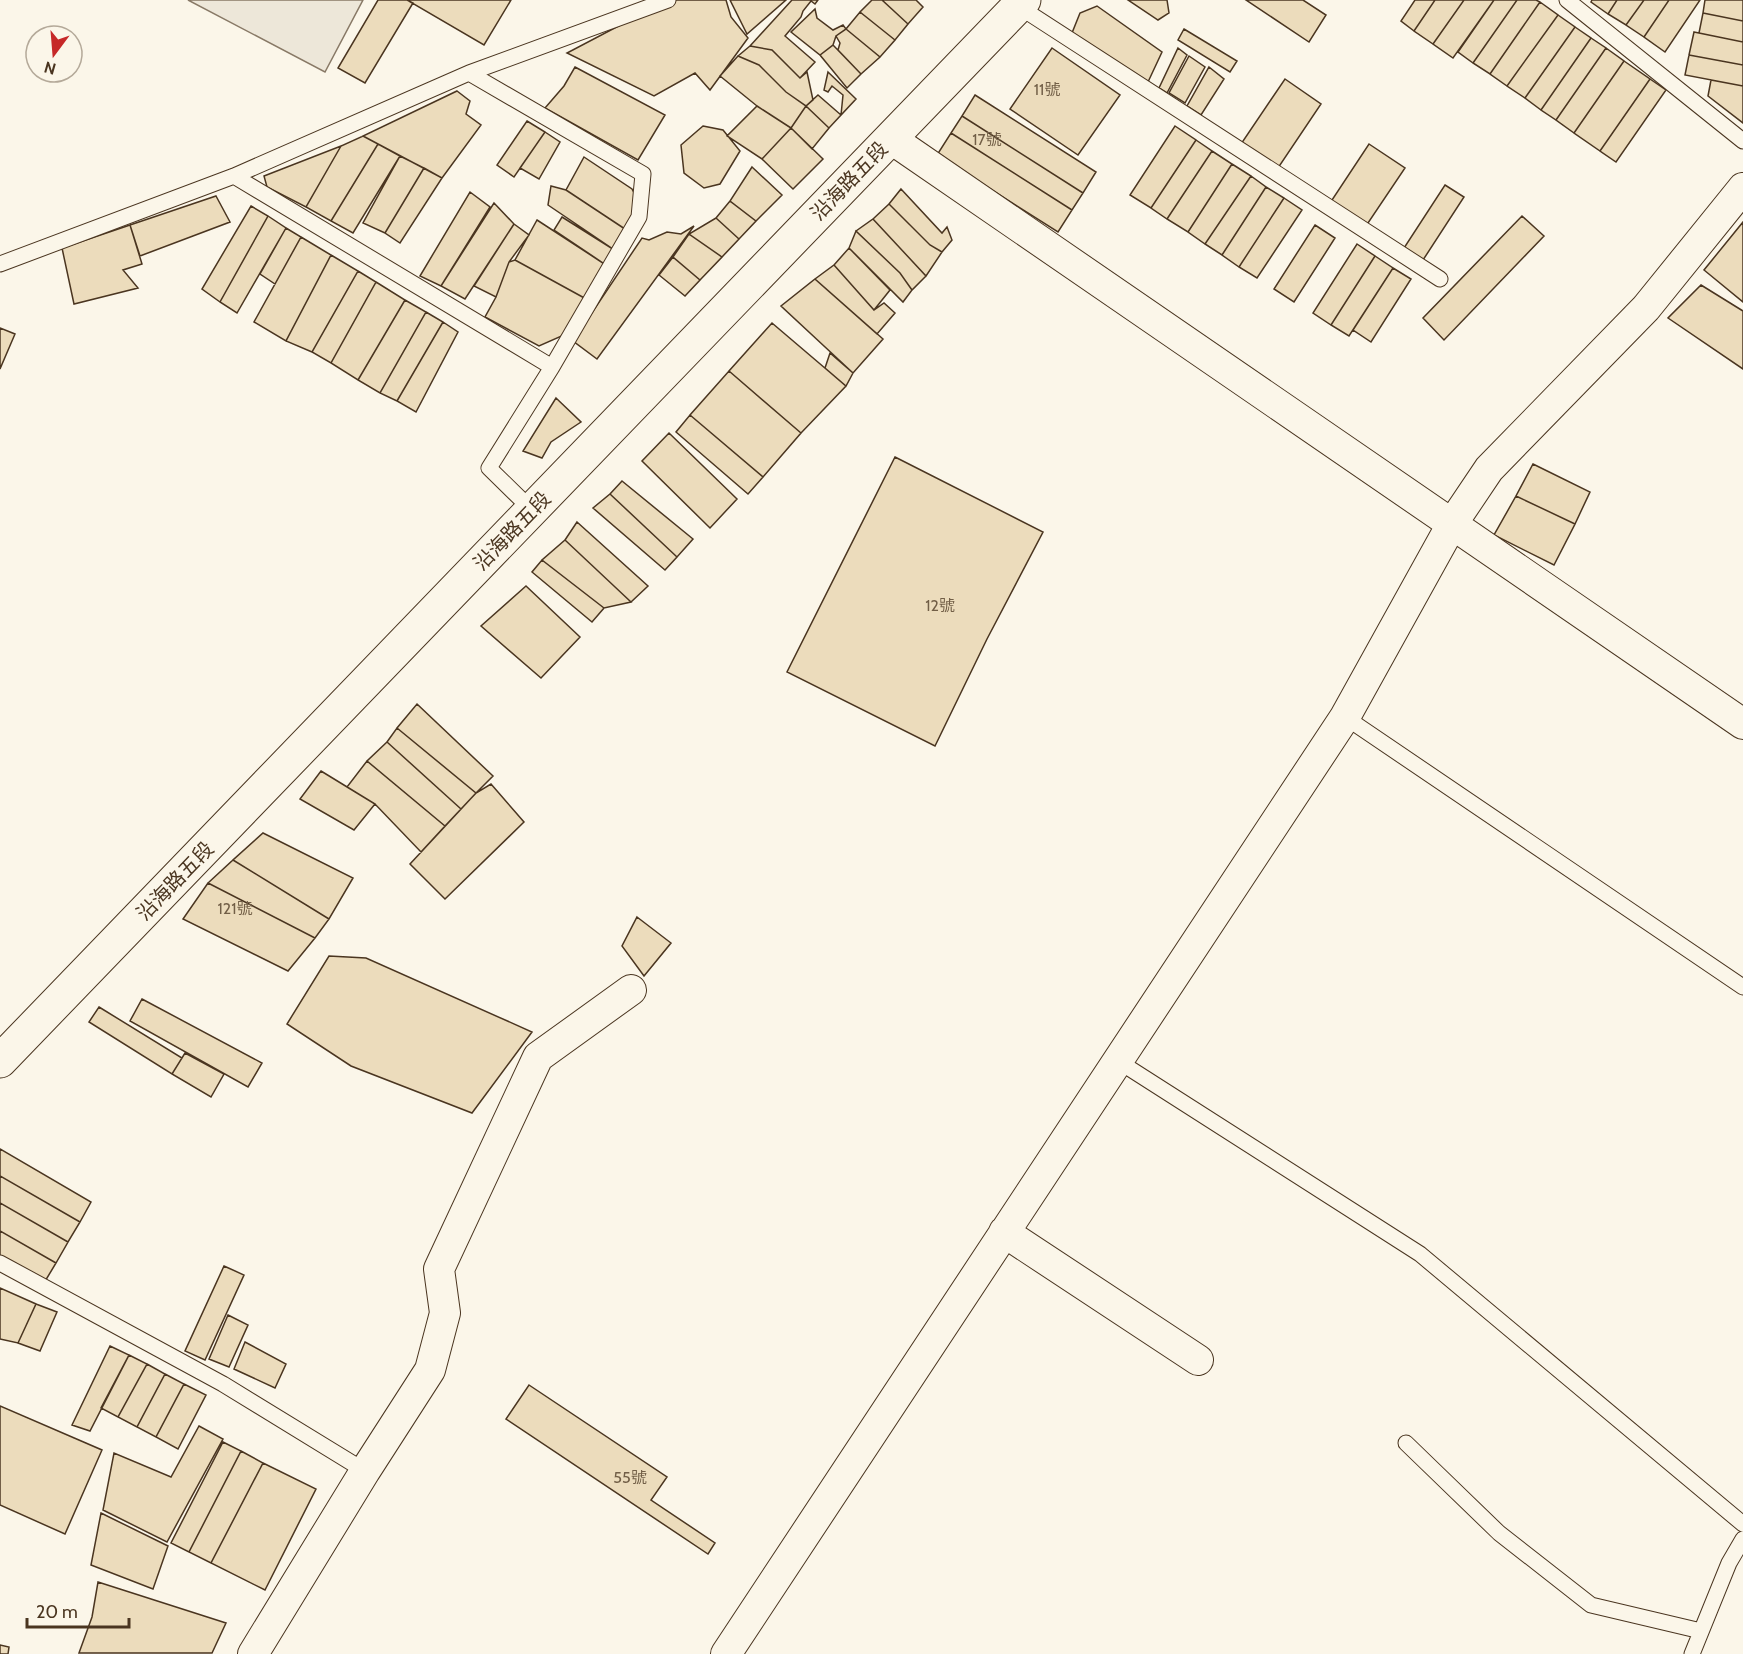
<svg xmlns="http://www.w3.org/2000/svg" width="1743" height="1654" viewBox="0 0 1743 1654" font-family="Cabin,'Noto Sans TC',sans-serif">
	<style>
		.parking { fill: #ede7d9; stroke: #887966; stroke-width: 1.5 }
		.building { fill: #ecdcbc; stroke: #4a3520; stroke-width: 1.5 }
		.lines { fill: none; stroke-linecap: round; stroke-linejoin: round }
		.lane-casing { stroke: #4a3520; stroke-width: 17 }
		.street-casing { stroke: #4a3520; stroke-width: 32 }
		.secondary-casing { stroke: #4a3520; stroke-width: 35 }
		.lane { stroke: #fbf6e9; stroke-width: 15 }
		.street { stroke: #fbf6e9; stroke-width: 30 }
		.secondary { stroke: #fbf6e9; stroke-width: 33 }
		.labels { text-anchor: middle; stroke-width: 4.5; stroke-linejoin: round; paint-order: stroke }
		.number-label { font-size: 16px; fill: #725f47 }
		.street-label { font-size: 20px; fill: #4a3520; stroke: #fbf6e9 }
	</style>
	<rect width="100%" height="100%" fill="#fbf6e9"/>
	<!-- parking -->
	<path class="parking" d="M188,0H363L325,72Z"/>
	<!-- building -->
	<path class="building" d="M378,0H407L413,3L365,83L338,68Z
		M407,0H511L484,45Z
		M668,0H726L731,17L748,38L710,90L695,73L654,96L567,53Z
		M730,0H786L747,34Z
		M792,0H818L815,4L811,1L803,11L801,17L785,36L815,62L800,78L772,50L750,46Z
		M872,0H882L908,24L895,40L860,12Z
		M882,0H916L923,7L908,24Z
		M1128,0H1167L1169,13L1158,20Z
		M1246,0H1303L1326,15L1309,42Z
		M1415,0H1435L1414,31L1401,21Z
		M1435,0H1464L1433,44L1414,31Z
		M1464,0H1494L1453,58L1433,44Z
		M1494,0H1517L1473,63L1458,52Z
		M1517,0H1536L1540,2L1490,74L1473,63Z
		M1592,0H1617L1608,14L1591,2Z
		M1617,0H1644L1626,25L1608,14Z
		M1644,0H1669L1644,37L1626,25Z
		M1669,0H1700L1665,52L1644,37Z
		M1705,0H1743V21L1703,13Z
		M1540,2L1558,15L1507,86L1490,74Z
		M1097,6L1162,52L1148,82L1072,33L1080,13Z
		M815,9L817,18L833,30L843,25L846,29L836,36L833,45L820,55L791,32Z
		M860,12L895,40L880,57L846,29Z
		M1703,13L1743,21V42L1699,33Z
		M1558,15L1575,27L1525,98L1507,86Z
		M1575,27L1591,38L1541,110L1525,98Z
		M846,29L880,57L861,74L838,50L840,43L836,36Z
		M1184,29L1237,61L1230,72L1178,40Z
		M1694,32L1743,42V65L1689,55Z
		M1591,38L1606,48L1556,120L1541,110Z
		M833,45L861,74L847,88L820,55Z
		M750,46L772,50L800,78L807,72L813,100L806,106L786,92L759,65L738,56Z
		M1052,48L1120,95L1078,155L1010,109Z
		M1178,48L1187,55L1167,93L1159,88Z
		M1606,48L1624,61L1574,133L1556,120Z
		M1689,55L1743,65V86L1685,75Z
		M738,56L759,65L786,92L806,106L791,128L757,106L720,76Z
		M1189,56L1205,67L1185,103L1169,93Z
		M1624,61L1650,79L1600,151L1574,133Z
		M575,67L665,115L638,160L545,108L564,86Z
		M1209,67L1224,79L1201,115L1187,106Z
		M828,72L856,99L841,115L843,95L832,86L828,92L824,90Z
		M1285,79L1321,104L1278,168L1241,144Z
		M1650,79L1666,90L1616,162L1600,151Z
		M1711,80L1743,86V123L1708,96Z
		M457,91L470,101L466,114L481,125L442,178L363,136Z
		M818,95L841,115L829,128L806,106Z
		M975,95L1096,172L1083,193L962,116Z
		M757,106L791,128L762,159L727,136Z
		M806,106L829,128L812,149L791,128Z
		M962,116L1083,193L1072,210L951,133Z
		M527,121L545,132L514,177L497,165Z
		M703,126L723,130L740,151L720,184L704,188L684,173L681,145Z
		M1175,126L1196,140L1151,208L1130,195Z
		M791,128L823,159L793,189L762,159Z
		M545,132L560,142L539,179L520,168Z
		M951,133L1072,210L1058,232L937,155Z
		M363,136L378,144L331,221L306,207L341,146Z
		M1196,140L1212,151L1167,219L1151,208Z
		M378,144L400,156L353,233L331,221Z
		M1369,144L1405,168L1366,226L1330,203Z
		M341,146L306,207L267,187L264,176Z
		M1212,151L1232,164L1188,232L1167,219Z
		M400,156L424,168L385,233L363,223Z
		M584,157L632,189L644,212L631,233L566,190Z
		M1232,164L1251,176L1205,244L1188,232Z
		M752,167L782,195L756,221L730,201Z
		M424,168L442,178L400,243L385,233Z
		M1251,176L1266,187L1222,255L1205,244Z
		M1445,185L1464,197L1423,260L1404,248Z
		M551,186L566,190L631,233L616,251L548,205Z
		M1266,187L1284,198L1239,267L1222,255Z
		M901,189L942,233L947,227L952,240L942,252L930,245L889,204Z
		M470,192L490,207L441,286L420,276Z
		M216,196L230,222L140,256L130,225Z
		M1284,198L1302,210L1257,278L1239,267Z
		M730,201L756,221L739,239L716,218Z
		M494,203L514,224L465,299L441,286Z
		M889,204L930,245L942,252L926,276L873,219Z
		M251,206L268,216L220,302L202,289Z
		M268,216L286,228L237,313L220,302Z
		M1522,216L1544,236L1444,340L1423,318Z
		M562,217L616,251L609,267L554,230Z
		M716,218L739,239L722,257L689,234Z
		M873,219L926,276L912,290L900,273L856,231Z
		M537,220L609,267L588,300L515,260Z
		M1743,222V302L1704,270Z
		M514,224L529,235L509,262L496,297L474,286Z
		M130,225L142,264L123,270L138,288L74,304L62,248Z
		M1315,225L1335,238L1294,302L1274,289Z
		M694,226L597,359L573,341L642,238L649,240L667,232L681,234Z
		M286,228L301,237L275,284L260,274Z
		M856,231L900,273L912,290L903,302L849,248Z
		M689,234L722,257L700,280L673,257Z
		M301,237L331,255L286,341L254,322Z
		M1357,244L1375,256L1331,325L1313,313Z
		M849,248L890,290L874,310L834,265Z
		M331,255L358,271L312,352L286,341Z
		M1375,256L1393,268L1349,336L1331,325Z
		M673,257L700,280L685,296L659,275Z
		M515,260L588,300L564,335L539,346L485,317L496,297L509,262Z
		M834,265L874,310L884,303L895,313L877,334L815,279Z
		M1393,268L1411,279L1371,342L1353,330Z
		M358,271L376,282L331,363L312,352Z
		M815,279L883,339L853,373L781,306Z
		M376,282L405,300L358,380L331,363Z
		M1701,285L1743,311V369L1668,318Z
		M405,300L426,312L380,393L358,380Z
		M426,312L443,322L397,401L380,393Z
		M443,322L458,332L416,412L397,401Z
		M772,323L846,386L801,433L729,371Z
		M0,328L15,334L0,369Z
		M830,353L853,373L846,386L825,368Z
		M729,371L801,433L763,477L690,415Z
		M556,398L581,422L551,442L542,458L523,451Z
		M690,415L763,477L748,494L676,432Z
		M669,433L737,499L710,528L642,461Z
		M895,457L1043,532L987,639L935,746L787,672Z
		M1533,464L1590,492L1575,524L1516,496Z
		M622,481L693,539L677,557L610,494Z
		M610,494L677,557L665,570L593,508Z
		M1516,496L1575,524L1554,565L1494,535Z
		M577,522L648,586L631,602L565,540Z
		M565,540L631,602L604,608L542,560Z
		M542,560L604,608L592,622L532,572Z
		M526,586L580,637L541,678L481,626Z
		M417,704L493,776L476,793L397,728Z
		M397,728L476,793L461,809L387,742Z
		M387,742L461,809L445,826L367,761Z
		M367,761L445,826L421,852L375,804L347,787Z
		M321,771L375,804L354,830L300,799Z
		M491,784L524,822L445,899L410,864L476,793Z
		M263,833L353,878L329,919L233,860Z
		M233,860L329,919L315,938L208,883Z
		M208,883L315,938L288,971L183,919Z
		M637,917L671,943L644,976L622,946Z
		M329,956L366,958L532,1032L472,1113L351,1066L287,1024Z
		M142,999L262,1063L248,1087L130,1021Z
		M99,1007L182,1058L172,1074L89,1022Z
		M185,1053L224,1074L211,1097L172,1074Z
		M0,1149L91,1202L80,1222L0,1176Z
		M0,1176L80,1222L68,1242L0,1203Z
		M0,1203L68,1242L56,1263L0,1231Z
		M0,1231L56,1263L44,1283L0,1258Z
		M224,1266L244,1275L205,1360L185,1351Z
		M0,1288L36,1304L18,1343L0,1339Z
		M36,1304L57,1312L40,1351L18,1343Z
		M228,1315L248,1325L229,1367L209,1359Z
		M245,1342L286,1364L275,1388L234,1369Z
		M110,1346L129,1355L90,1431L72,1425Z
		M129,1355L147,1364L118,1417L101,1408Z
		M147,1364L165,1374L137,1427L118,1417Z
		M165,1374L184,1384L156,1437L137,1427Z
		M184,1384L206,1395L178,1449L156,1437Z
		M529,1385L667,1477L651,1500L715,1543L708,1554L506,1419Z
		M0,1406L102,1450L65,1534L0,1505Z
		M199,1426L223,1439L167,1542L103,1510L114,1453L171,1477Z
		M223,1442L241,1451L189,1552L171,1543Z
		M241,1451L263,1463L211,1563L189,1552Z
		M263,1463L316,1489L265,1590L211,1563Z
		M101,1513L168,1546L153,1589L91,1565Z
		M98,1582L226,1623L212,1653H79L92,1617Z
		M0,1645L9,1647L8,1654H0Z"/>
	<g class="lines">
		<!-- lane casing -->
		<g class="lane-casing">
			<path id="lane" d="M1567,0L1743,141
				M1018,6L1440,279
				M234,176L552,367L639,217L643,174L469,73
				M0,264L234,176L469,73L668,0
				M532,510L489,468L552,367
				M1345,717L1743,987
				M1118,1061L1420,1254L1743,1524
				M0,1263L223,1384L365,1471
				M1406,1443L1499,1533L1591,1605L1701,1631
				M1692,1654L1729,1563L1743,1539"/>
		</g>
		<!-- street casing -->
		<g class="street-casing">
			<path id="street" d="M890,138L1743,724
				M1004,1232L1198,1360
				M253,1654L365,1471L430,1370L445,1313L439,1269L538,1057L631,990
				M726,1654L1345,717L1452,524L1489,469L1646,308L1743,188"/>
		</g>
		<!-- secondary casing -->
		<g class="secondary-casing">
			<path id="secondary" d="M0,1061L1024,0"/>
		</g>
		<!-- lane -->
		<use href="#lane" class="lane"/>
		<!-- street -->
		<use href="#street" class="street"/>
		<!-- secondary -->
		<use href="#secondary" class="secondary"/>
	</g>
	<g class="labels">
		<!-- number labels -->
		<g class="number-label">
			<text x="1047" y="95">11號</text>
			<text x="987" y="145">17號</text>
			<text x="940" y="611">12號</text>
			<text x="235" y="914">121號</text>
			<text x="630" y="1483">55號</text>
		</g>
		<!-- street labels -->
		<g class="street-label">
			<text transform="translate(849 181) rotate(-46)" y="7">沿海路五段</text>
			<text transform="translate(512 531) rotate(-46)" y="7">沿海路五段</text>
			<text transform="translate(175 881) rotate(-46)" y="7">沿海路五段</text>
		</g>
	</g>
	<!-- north arrow -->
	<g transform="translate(54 54) rotate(196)"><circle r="28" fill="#fbf6e9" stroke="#b4a999" stroke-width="1.5"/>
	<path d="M0-4.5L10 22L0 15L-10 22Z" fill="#c62828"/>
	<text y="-9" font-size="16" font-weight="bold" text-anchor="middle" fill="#4a3520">N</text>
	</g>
	<!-- scale -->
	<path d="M27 1618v9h102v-9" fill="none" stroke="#4a3520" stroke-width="3"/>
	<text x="36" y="1618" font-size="18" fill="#4a3520" stroke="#fbf6e9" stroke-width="4.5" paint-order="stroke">20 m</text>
</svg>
